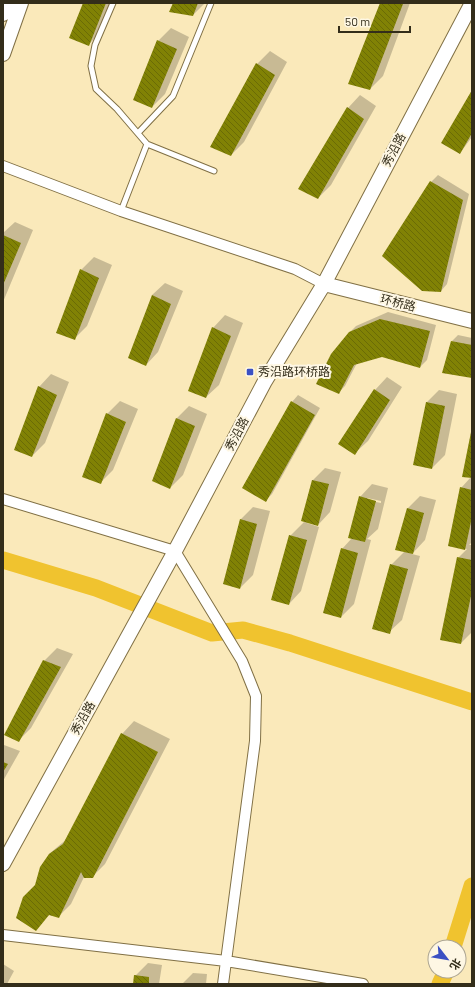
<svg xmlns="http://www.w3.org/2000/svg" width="475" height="987" viewBox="0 0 475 987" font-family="Barlow,'Noto Sans SC',sans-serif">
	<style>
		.shadow { fill: #0003; fill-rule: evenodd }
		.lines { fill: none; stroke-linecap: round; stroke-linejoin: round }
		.river { stroke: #f0c32f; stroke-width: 17 }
		.building { fill: url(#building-back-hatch) }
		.lane-casing { stroke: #807045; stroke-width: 7 }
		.street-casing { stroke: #807045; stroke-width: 12 }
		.secondary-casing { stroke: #807045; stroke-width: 16 }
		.lane { stroke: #fff; stroke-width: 5 }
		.street { stroke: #fff; stroke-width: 10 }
		.secondary { stroke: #fff; stroke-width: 14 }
		.poi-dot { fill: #3b50c3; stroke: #fef7e4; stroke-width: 1.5 }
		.labels { text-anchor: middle; stroke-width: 4; stroke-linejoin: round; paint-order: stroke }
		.street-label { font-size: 12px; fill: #332d1a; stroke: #fef7e4 }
		.poi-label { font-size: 12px; fill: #332d1a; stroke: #fef7e4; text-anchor: start }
	</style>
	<defs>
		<pattern id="building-back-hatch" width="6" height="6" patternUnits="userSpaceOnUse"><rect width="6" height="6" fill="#818205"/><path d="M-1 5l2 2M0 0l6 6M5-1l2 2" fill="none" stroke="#6a6b06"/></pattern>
	</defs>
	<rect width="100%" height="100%" fill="#fae9ba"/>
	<!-- shadow -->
	<path class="shadow" d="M85,3H113L101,32L88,45Z
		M174,3H205L193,15Z
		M381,3H410L383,76L370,89L350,84Z
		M171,28L189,37L165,94L152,107L158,41Z
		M270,51L287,62L244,142L231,155L212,146L257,64Z
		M472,92V137L460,153Z
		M360,95L376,106L331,185L318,198L348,108Z
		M438,175L469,194L447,284L441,291L431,182Z
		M15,222L33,230L3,302V233Z
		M94,257L112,265L87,326L74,339L81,270Z
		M165,283L183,291L158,352L146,365L152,295Z
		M388,312L436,325L427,360L420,367L382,356L357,363L345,386L338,393L349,333L356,326Z
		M225,315L243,323L219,385L206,397L213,328Z
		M458,335L472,338V377L452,341Z
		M51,374L69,382L45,443L32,456L39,387Z
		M387,377L402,387L368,441L355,453L375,390Z
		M439,390L457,394L445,455L432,468L426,403Z
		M298,395L320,408L272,494L266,500L292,402Z
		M120,401L138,409L113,470L100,483L107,414Z
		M189,406L207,414L183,475L170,488L177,418Z
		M472,434V542L469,545H472V632L461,643L458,558L467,549L449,546L461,488L471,477Z
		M325,468L341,472L330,512L318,525L313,480Z
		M372,484L388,488L378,529L367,539L371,540L354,604L341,617L342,549L352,538L360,497ZM367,498L381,501V503L367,500Z
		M420,496L436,500L425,540L412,554L420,556L402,620L389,632L391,565L405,551L407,509Z
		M253,507L270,511L253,575L240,588V520Z
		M304,522L319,527L301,591L289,604L290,536Z
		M57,648L73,654L31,728L18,741L44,661Z
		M134,721L170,739L105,864L92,877H84L71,904L58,917L50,914L35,929L36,885L49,854L68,838L122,734Z
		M4,745L20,751L3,781V746Z
		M148,963L162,965L159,984H134L135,976Z
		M3,964L14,971L7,984H3Z
		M193,973L207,974L206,984H182Z"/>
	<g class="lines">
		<!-- river -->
		<path class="river" d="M3,560L96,588L212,633L243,630L290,643L472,702
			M453,947L472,886
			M440,984L446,971"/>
	</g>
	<!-- building -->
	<path class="building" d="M83,3H106L89,46L69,38Z
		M173,3H198L193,16L169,12Z
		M380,3L403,4L370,90L348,84Z
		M157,40L177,49L152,108L133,100Z
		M256,63L275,75L231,156L210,147Z
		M472,90V133L460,154L441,143Z
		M347,107L364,119L318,199L298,189Z
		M430,181L463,200L441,292L422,291L382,256Z
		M3,235L21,243L3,285Z
		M80,269L99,278L75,340L56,333Z
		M152,295L171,304L146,366L128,358Z
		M380,319L430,331L420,368L382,357L354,365L339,394L316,384L331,354L349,332Z
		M212,327L231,336L206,398L188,391Z
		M451,341L472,345V378L442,373Z
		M38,386L57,395L32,457L14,450Z
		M374,389L390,400L355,455L338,444Z
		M291,401L315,415L266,502L242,488Z
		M426,402L445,406L432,469L413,465Z
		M106,413L126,422L101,484L82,477Z
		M176,418L195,426L170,489L152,481Z
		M471,432H472V478L462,477Z
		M312,480L329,484L318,526L301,521Z
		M460,487L472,490V517L465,550L448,546Z
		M359,496L376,501L365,542L348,538Z
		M407,508L424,513L413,554L395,550Z
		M240,519L257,524L240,589L223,584Z
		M289,535L307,540L289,605L271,600Z
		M341,548L358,553L341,618L323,613Z
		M457,557L472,560V591L461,644L440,640Z
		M390,564L408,569L390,634L372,629Z
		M43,660L61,667L19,742L4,735Z
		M121,733L158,752L93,878H84L81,872L59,918L49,915L36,931L16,918L23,897L35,885L40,867L49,854L63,844Z
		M3,762L8,764L3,772Z
		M134,975L149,977V984H133Z"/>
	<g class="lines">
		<!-- lane casing -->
		<g class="lane-casing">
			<path id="lane" d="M113,3L95,45L91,66L96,89L117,109L147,144L214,171
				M138,133L173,96L211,3
				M121,211L147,144"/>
		</g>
		<!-- street casing -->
		<g class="street-casing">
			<path id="street" d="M3,166L121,211L295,269L324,284
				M3,499L175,551L242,661L256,696L255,741L223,984
				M3,935L226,961L363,984"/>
		</g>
		<!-- secondary casing -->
		<g class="secondary-casing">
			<path id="secondary" d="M3,14L7,3
				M3,54L21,3
				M324,284L472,321
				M3,864L175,551L265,381L324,284L472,3"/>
		</g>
		<!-- lane -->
		<use href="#lane" class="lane"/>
		<!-- street -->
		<use href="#street" class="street"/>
		<!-- secondary -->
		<use href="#secondary" class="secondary"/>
	</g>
	<!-- markers -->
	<rect class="poi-dot" x="246" y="368" width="8" height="8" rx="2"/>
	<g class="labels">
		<!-- street labels -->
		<g class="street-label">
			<text transform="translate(394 150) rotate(-62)" y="4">秀沿路</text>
			<text transform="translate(398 303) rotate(14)" y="4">环桥路</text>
			<text transform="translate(237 434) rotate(-62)" y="4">秀沿路</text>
			<text transform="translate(83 718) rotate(-61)" y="4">秀沿路</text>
		</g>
		<!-- poi labels -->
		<g class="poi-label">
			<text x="258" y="376">秀沿路环桥路</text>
		</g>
	</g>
	<!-- border -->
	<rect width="475" height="987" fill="none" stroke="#332d1a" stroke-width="8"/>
	<!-- north arrow -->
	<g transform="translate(447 959) rotate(121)"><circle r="19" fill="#fef7e4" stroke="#ada693"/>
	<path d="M0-3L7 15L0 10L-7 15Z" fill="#3b50c3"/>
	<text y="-6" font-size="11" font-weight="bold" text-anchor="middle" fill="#332d1a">北</text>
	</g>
	<!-- scale -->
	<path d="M339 26v6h71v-6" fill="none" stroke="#332d1a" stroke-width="2"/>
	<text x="345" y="26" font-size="12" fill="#332d1a" stroke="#fef7e4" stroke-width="3" paint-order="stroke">50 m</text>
</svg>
